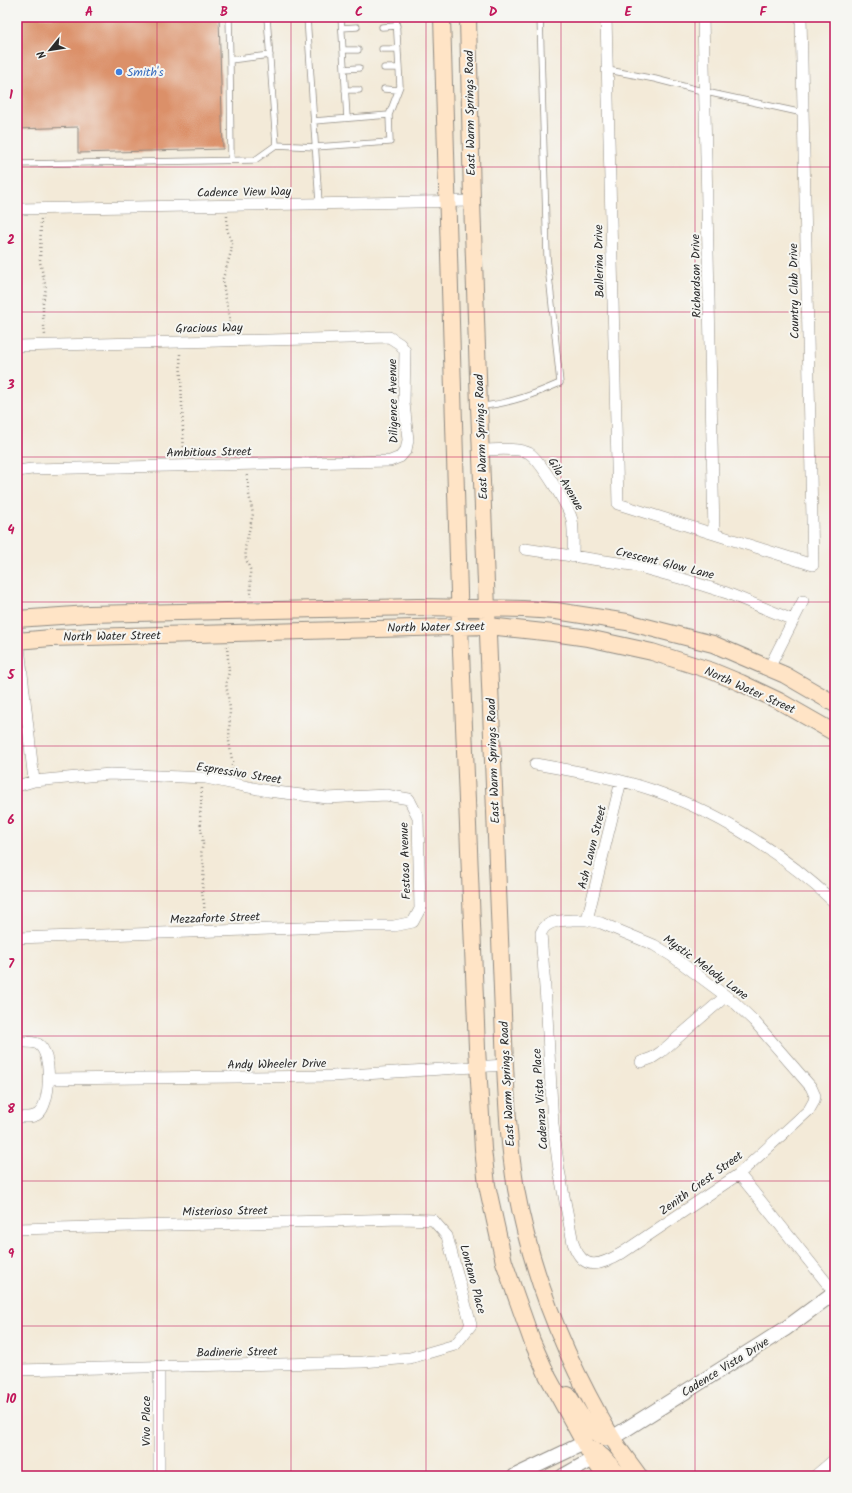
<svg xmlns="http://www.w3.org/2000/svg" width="852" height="1493" viewBox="0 0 852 1493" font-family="Kalam,sans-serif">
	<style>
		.building { fill: #db9069 }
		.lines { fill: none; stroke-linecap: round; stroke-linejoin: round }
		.service-casing { stroke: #8f8a82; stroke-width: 7 }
		.minor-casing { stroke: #8f8a82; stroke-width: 12 }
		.tertiary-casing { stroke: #8f8a82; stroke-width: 16 }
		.secondary-casing { stroke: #8f8a82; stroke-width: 18 }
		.path { stroke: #8f8a82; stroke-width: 2.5; stroke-dasharray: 1 3; stroke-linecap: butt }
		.service { stroke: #fff; stroke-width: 5.5 }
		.minor { stroke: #fff; stroke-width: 11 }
		.tertiary { stroke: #fff; stroke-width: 14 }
		.secondary { stroke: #ffe4c6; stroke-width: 16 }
		.grid { fill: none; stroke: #c2185b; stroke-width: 1; stroke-opacity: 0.55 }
		.shop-dot { fill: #3f7fe0; stroke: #f6f6f2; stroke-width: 1.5 }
		.labels { text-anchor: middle; stroke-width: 4; stroke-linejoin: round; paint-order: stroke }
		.shop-label { font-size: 12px; fill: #366cbe; stroke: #f6f6f2; text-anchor: start }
		.street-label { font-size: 12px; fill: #2b2b2b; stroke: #f6f6f2 }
		.neatline { fill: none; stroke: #c2185b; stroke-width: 1.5 }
		.grid-label { font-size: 13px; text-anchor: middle; font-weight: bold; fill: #c2185b }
	</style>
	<rect width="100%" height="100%" fill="#f6f6f2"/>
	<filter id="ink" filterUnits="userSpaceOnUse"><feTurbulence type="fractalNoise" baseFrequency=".025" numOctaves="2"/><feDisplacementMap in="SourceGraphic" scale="8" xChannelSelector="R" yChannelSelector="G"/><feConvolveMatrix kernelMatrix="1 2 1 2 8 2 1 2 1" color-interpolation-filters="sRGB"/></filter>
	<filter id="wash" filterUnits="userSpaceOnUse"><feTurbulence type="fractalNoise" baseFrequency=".012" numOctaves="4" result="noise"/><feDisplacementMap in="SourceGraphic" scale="16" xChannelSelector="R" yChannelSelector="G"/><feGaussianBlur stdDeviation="0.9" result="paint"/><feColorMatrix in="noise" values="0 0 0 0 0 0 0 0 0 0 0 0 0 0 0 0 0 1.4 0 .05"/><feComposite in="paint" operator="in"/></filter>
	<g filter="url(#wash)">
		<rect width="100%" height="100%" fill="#f3ead8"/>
		<g id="blocks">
			<!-- building -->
			<path class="building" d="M17,17H219L223,149L78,153V127L17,129Z"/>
		</g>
	</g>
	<g filter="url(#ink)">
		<use href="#blocks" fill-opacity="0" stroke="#8f8a82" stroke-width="1"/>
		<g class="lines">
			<!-- service casing -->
			<g class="service-casing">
				<path id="service" d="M229,17L230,60
					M267,17L276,145
					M307,17L319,203
					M341,17L347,118
					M382,27L397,26
					M342,28L357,27
					M382,49H398
					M343,50H358
					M384,68H399
					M344,69L359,68
					M608,70L655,79L706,92L803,113
					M384,89L398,90
					M345,90H359
					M389,115L400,86L396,17
					M231,160L230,60L270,55
					M17,164L255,160L276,145L315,147L390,142L389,115L314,121
					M481,406C509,404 535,394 560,383L547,256L540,17"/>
			</g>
			<!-- minor casing -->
			<g class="minor-casing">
				<path id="minor" d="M606,17L618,504L813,565L801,17
					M703,17L714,534
					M17,209L472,201
					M17,346L389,337L400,344L405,351L404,403L408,440L406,450L400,457L390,461L32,469L17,471
					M481,450C494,450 518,447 529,453C540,460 569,507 572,520C574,532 573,544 573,557
					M525,549L632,565L683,579L727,593L793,620
					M17,629L34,781
					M769,668L803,601
					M535,764C564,769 593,774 622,781C701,801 776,847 835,903
					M17,786L34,781L110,774L206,778L268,791L327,798L386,795L409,799L418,817L420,909L413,922L394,926H357L17,938
					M572,920H587L601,923L654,945L672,956L734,1002L754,1021L811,1087L815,1096L814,1101L809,1110L739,1174L622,1253C600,1266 583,1272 573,1243L559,1170L553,1125L547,1015L541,933C546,920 561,921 572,920Z
					M587,920L621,781
					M17,1042C24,1042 32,1041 38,1044C53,1053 51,1104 38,1114C33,1118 24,1117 17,1117
					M641,1062L652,1058L661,1052L726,996
					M49,1079L333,1076L505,1065
					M739,1174L834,1292
					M17,1229L402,1219L433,1220L447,1236L471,1325L455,1345L410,1358L363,1362L17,1370
					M159,1366V1476
					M815,1476L835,1459"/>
			</g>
			<!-- tertiary casing -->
			<g class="tertiary-casing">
				<path id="tertiary" d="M612,1438L785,1329L835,1292
					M515,1476L584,1443
					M563,1476L593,1459"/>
			</g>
			<!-- secondary casing -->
			<g class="secondary-casing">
				<path id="secondary" d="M442,17L460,627L477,1048L483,1149L487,1185L504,1262L532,1341L548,1377L593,1459L605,1476
					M468,17L472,201L479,406L505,1065C507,1107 509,1148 516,1189C532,1277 566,1360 611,1436C619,1450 630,1463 639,1476
					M17,619L89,614L418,607L523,609L556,611L627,622L713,644L785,675L835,704
					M17,641L51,638L488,626L553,633L588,638L652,652L712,671L741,683L779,701L835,733
					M568,1395C579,1411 590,1439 612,1438
					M594,1450L603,1457L620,1476"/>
			</g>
			<!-- path -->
			<path class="path" d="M227,216V229L232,244L231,252L223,278L224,290L230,319L229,330
				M41,219L40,262L46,288L43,302V317L45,335
				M180,354L184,455
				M247,475L248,490L253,514L245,548L246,559L250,569L251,597
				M227,646L229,672L226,684L230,708L229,741L232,760V772
				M202,788L200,818L203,844L201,854L204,868L202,893L204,903L205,920"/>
			<!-- service -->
			<use href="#service" class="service"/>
			<!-- minor -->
			<use href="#minor" class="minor"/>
			<!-- tertiary -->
			<use href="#tertiary" class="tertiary"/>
			<!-- secondary -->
			<use href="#secondary" class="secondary"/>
		</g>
	</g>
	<!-- grid -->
	<path class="grid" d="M157,17V1476M291,17V1476M426,17V1476M561,17V1476M695,17V1476M17,167H835M17,312H835M17,457H835M17,602H835M17,746H835M17,891H835M17,1036H835M17,1181H835M17,1326H835"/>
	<!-- markers -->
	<circle class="shop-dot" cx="119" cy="72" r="4"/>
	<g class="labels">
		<!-- shop labels -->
		<g class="shop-label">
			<text x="127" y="76">Smith's</text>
		</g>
		<!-- street labels -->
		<g class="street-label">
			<text transform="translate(470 113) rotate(-91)" y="4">East Warm Springs Road</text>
			<text transform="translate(244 192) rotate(-1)" y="4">Cadence View Way</text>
			<text transform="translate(599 261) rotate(-91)" y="4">Ballerina Drive</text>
			<text transform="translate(696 276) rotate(-91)" y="4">Richardson Drive</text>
			<text transform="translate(794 291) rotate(-91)" y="4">Country Club Drive</text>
			<text transform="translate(209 328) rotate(-1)" y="4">Gracious Way</text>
			<text transform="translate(393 401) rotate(-91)" y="4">Diligence Avenue</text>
			<text transform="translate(481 437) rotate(-92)" y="4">East Warm Springs Road</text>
			<text transform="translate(209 452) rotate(-1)" y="4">Ambitious Street</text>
			<text transform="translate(566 484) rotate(60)" y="4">Gila Avenue</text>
			<text transform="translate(665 563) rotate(14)" y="4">Crescent Glow Lane</text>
			<text transform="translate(436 627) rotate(-1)" y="4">North Water Street</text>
			<text transform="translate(112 636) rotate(-1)" y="4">North Water Street</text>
			<text transform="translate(750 690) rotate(24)" y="4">North Water Street</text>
			<text transform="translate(493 761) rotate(-92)" y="4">East Warm Springs Road</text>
			<text transform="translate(239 773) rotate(9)" y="4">Espressivo Street</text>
			<text transform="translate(592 847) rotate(-76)" y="4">Ash Lawn Street</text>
			<text transform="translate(405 861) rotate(-92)" y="4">Festoso Avenue</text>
			<text transform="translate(215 918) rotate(-2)" y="4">Mezzaforte Street</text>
			<text transform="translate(706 967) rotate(36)" y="4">Mystic Melody Lane</text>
			<text transform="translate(277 1064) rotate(-1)" y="4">Andy Wheeler Drive</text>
			<text transform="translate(507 1084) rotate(-93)" y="4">East Warm Springs Road</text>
			<text transform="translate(540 1099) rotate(-94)" y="4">Cadenza Vista Place</text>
			<text transform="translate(701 1183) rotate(-36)" y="4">Zenith Crest Street</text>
			<text transform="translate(225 1211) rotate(-1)" y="4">Misterioso Street</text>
			<text transform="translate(473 1279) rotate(75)" y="4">Lontano Place</text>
			<text transform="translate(237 1352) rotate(-1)" y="4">Badinerie Street</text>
			<text transform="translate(725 1367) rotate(-32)" y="4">Cadence Vista Drive</text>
			<text transform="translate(146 1421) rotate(-90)" y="4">Vivo Place</text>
		</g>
	</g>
	<!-- margin -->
	<rect width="852" height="1493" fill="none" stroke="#f6f6f2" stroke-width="44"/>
	<!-- north arrow -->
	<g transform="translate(50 50) rotate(240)" stroke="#f6f6f2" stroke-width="3" paint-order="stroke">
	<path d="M0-3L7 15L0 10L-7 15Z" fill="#2b2b2b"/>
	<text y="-6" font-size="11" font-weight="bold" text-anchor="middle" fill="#2b2b2b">N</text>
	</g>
	<rect x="22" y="22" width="808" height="1449" class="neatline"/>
	<g class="grid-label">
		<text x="89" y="16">A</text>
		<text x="224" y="16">B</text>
		<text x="359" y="16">C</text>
		<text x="493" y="16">D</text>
		<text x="628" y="16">E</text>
		<text x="763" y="16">F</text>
		<text x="11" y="99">1</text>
		<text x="11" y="244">2</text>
		<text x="11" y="389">3</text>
		<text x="11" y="534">4</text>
		<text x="11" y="679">5</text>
		<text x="11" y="824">6</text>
		<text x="11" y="968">7</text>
		<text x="11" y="1113">8</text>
		<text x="11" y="1258">9</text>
		<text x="11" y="1403">10</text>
	</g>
</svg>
